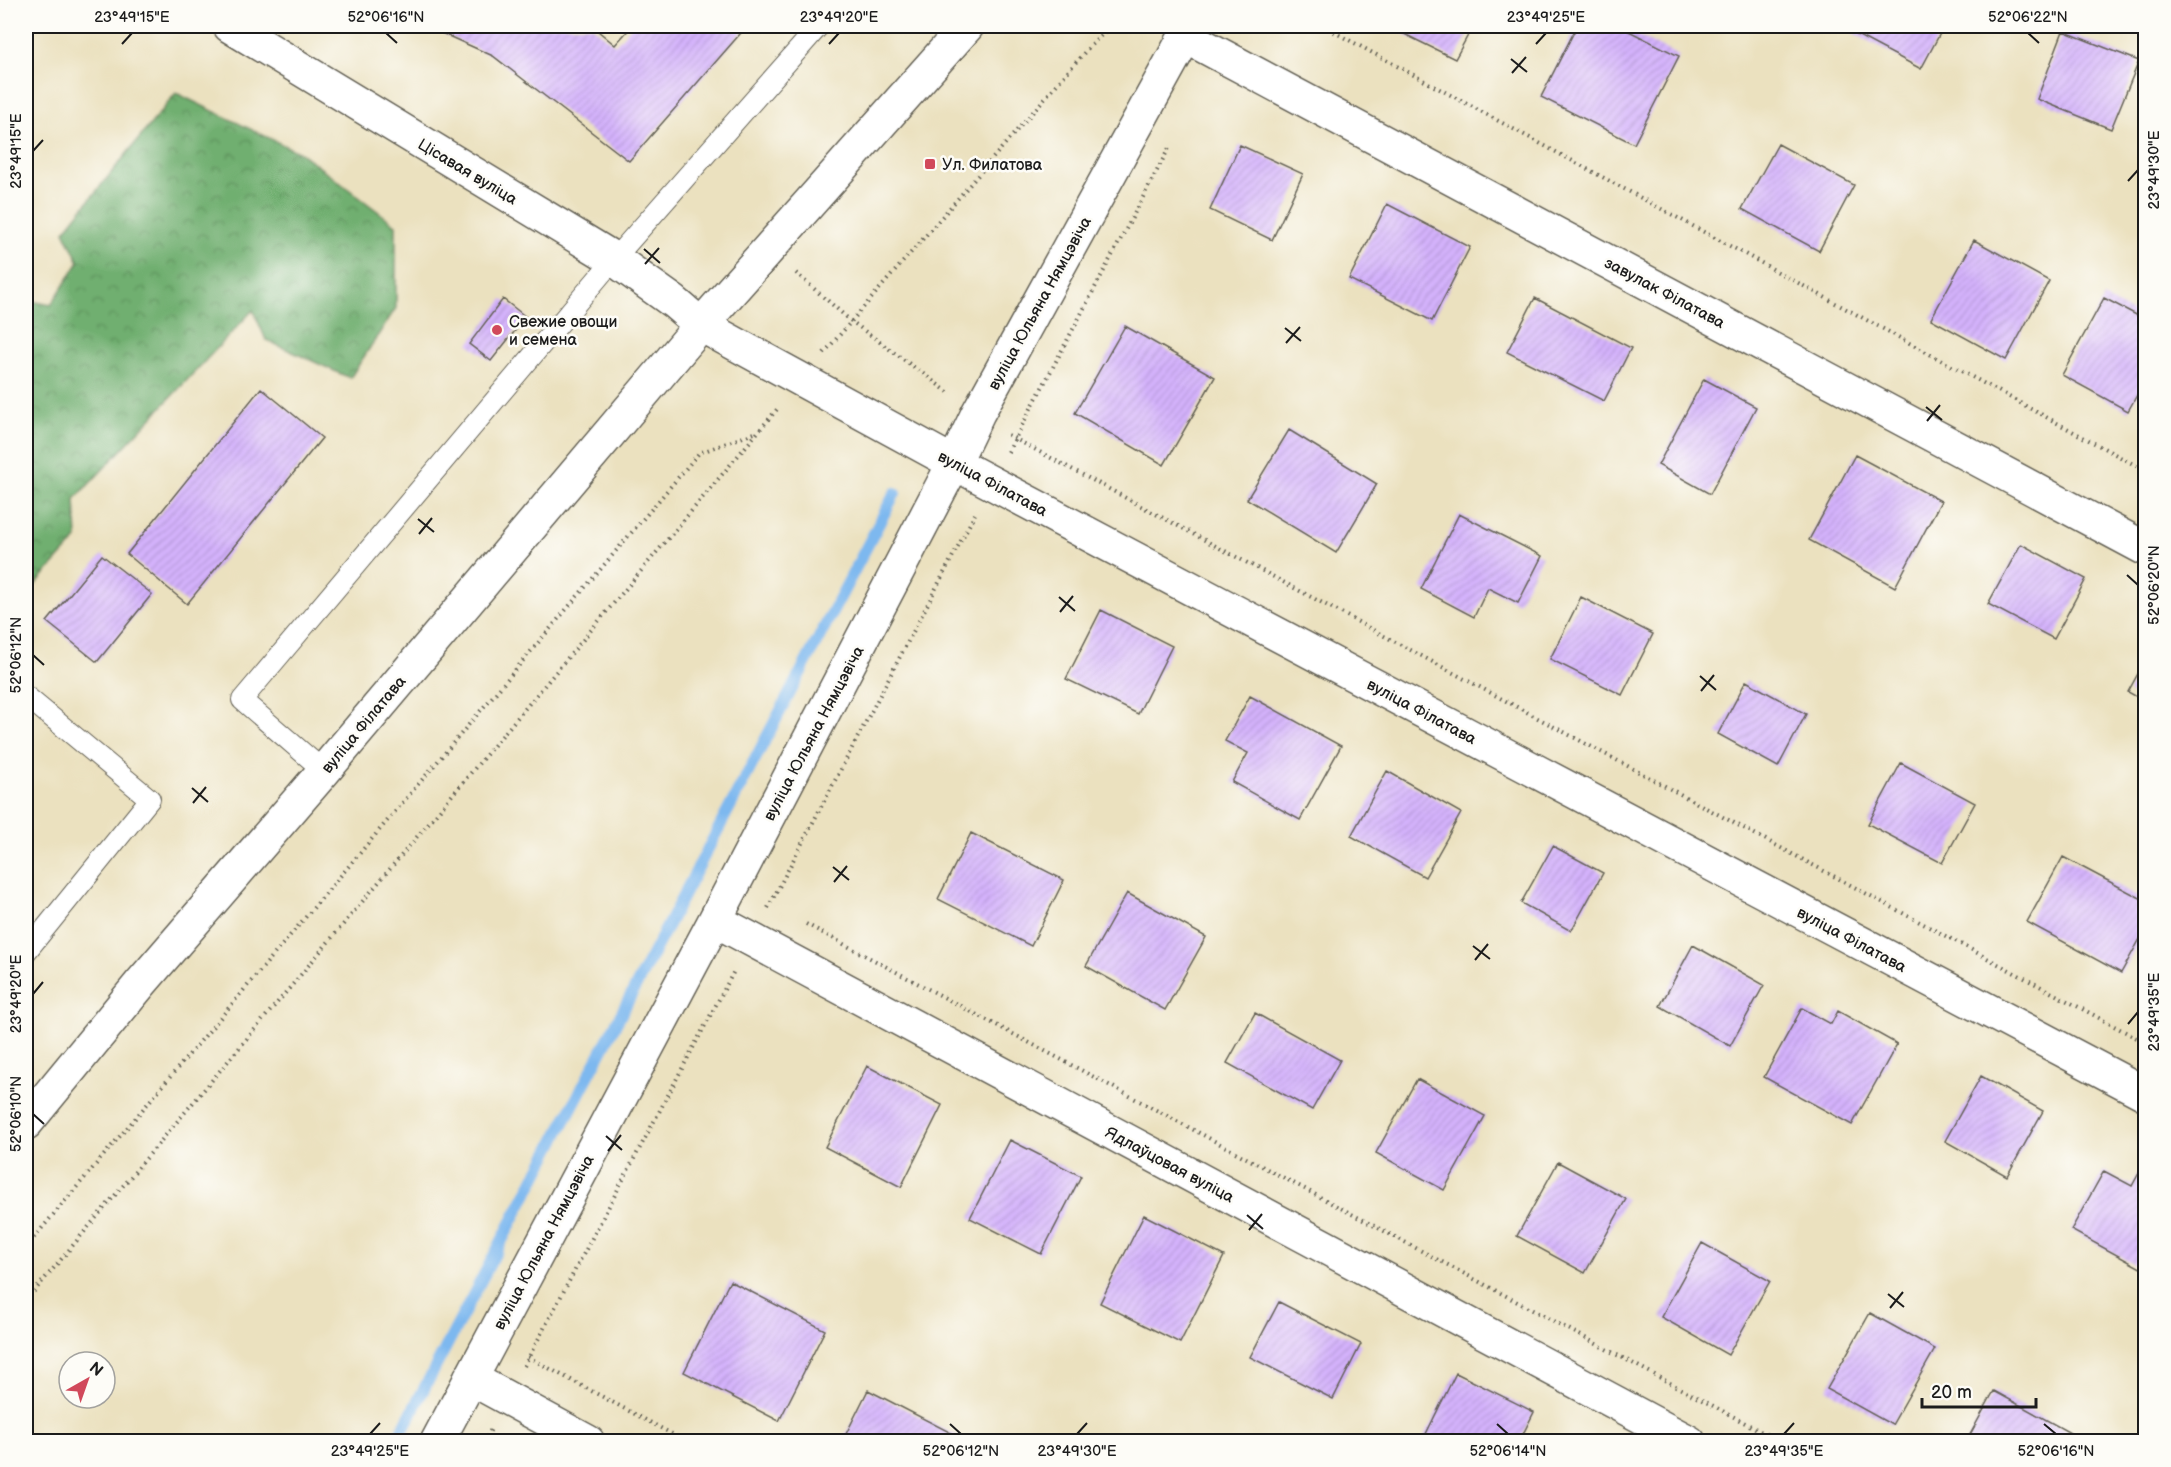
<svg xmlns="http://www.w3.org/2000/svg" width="2171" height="1467" viewBox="0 0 2171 1467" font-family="'Balsamiq Sans',sans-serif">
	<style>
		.forest { fill: url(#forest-crowns); stroke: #466646; stroke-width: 1.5 }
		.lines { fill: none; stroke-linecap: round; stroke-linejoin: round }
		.stream { stroke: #7db8ef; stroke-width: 12 }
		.building { fill: url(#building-hatch) }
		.lane-casing { stroke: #646155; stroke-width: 22 }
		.street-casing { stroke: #646155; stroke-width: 36 }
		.path { stroke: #646155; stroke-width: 4; stroke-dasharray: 1.5 4.5; stroke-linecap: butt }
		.lane { stroke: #fff; stroke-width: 20 }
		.street { stroke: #fff; stroke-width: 33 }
		.ticks { fill: none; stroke: #1c1c1c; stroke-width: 2 }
		.poi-dot { fill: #d1495b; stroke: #fdfcf7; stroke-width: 2 }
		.labels { text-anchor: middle; stroke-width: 5; stroke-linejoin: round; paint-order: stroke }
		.poi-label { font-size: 16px; fill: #1c1c1c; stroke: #fdfcf7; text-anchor: start }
		.street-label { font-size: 16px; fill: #1c1c1c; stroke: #fdfcf7 }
		.neatline { fill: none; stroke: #1c1c1c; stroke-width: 2 }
		.ticks-label { font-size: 15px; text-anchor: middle; fill: #1c1c1c }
	</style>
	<defs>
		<pattern id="forest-crowns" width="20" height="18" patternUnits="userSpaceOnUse" patternTransform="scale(1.5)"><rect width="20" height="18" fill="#70af6f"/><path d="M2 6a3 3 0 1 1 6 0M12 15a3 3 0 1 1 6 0" fill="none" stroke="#5b8e5a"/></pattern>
		<pattern id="building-hatch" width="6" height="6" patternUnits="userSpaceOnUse" patternTransform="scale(1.5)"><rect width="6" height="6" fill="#d4b2fc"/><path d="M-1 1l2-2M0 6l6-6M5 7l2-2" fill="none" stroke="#b598d7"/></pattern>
	</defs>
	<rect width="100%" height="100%" fill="#fdfcf7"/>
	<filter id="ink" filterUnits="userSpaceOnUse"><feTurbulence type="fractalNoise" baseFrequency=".0167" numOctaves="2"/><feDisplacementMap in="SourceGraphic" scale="12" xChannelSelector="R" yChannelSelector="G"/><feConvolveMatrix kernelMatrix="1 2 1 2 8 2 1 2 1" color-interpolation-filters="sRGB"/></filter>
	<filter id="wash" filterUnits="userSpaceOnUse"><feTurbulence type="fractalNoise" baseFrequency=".008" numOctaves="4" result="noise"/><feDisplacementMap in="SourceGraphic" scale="24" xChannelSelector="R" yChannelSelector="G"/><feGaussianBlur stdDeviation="1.35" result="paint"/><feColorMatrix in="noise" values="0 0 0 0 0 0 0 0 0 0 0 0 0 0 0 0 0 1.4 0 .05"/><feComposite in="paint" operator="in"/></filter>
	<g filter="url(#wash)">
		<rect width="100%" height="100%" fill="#ebe1bf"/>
		<!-- forest -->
		<path class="forest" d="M176,93L302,154L396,225V308L350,378L266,340L253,310L75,499L77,539L32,588L26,590V300L51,305L79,262L64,231Z"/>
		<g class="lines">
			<!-- stream -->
			<path class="stream" d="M396,1442L895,493"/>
		</g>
		<g id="blocks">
			<!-- building -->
			<path class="building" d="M426,26H592L615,45L632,26H747L629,161L493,56Z
				M1388,26H1473L1455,59Z
				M1577,26H1619L1679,56L1634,144L1541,97Z
				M1840,26H1944L1921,69Z
				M2063,31L2139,61L2111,129L2037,99Z
				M1778,144L1854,185L1819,251L1742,209Z
				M1240,145L1303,174L1272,240L1210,210Z
				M1387,204L1470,247L1432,321L1349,279Z
				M1974,240L2049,281L2006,360L1931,319Z
				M1535,298L1631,348L1604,401L1507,352Z
				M2104,298L2146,320V379L2128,411L2062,375Z
				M503,299L526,317L491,361L469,344Z
				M1125,326L1215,377L1164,465L1075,413Z
				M1704,379L1756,407L1710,494L1658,465Z
				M261,388L322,438L187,604L127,554Z
				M1289,430L1377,484L1336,553L1247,499Z
				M1855,455L1941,501L1895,587L1809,540Z
				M1459,514L1542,556L1518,603L1488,588L1474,617L1421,589Z
				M2021,544L2086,579L2054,639L1988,604Z
				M102,555L152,594L97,662L47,622Z
				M1581,597L1653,634L1622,695L1550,659Z
				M1101,610L1172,646L1138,714L1066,679Z
				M2146,659V702L2128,692Z
				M1746,681L1806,714L1778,767L1718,734Z
				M1250,696L1341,746L1300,820L1232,782L1248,753L1225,741Z
				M1901,763L1975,803L1942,863L1868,824Z
				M1387,771L1461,813L1425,877L1351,836Z
				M971,833L1064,880L1031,946L938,899Z
				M1553,846L1603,873L1571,931L1521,903Z
				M2063,857L2146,901V928L2121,973L2027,922Z
				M1127,893L1206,937L1165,1010L1086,966Z
				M1693,945L1764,985L1730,1046L1660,1006Z
				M1802,1008L1831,1024L1838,1011L1897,1044L1852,1125L1764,1077Z
				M1255,1013L1340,1060L1312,1110L1227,1063Z
				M867,1066L942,1105L901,1187L825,1147Z
				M1981,1076L2043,1111L2007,1176L1945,1141Z
				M1417,1079L1485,1116L1444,1190L1376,1153Z
				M1010,1140L1081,1176L1041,1254L970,1218Z
				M2146,1160V1271L2071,1230L2104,1171L2132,1186Z
				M1558,1162L1626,1199L1585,1273L1517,1236Z
				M1144,1215L1224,1256L1180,1343L1100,1303Z
				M1702,1243L1770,1281L1728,1355L1661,1317Z
				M730,1281L825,1330L779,1421L684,1372Z
				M1279,1302L1361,1344L1333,1399L1250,1357Z
				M1870,1313L1935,1349L1892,1425L1827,1389Z
				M1456,1373L1534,1412L1519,1442H1422Z
				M868,1390L963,1439L962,1442H842Z
				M1994,1391L2072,1434L2067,1442H1966Z"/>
		</g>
	</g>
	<g filter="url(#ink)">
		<use href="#blocks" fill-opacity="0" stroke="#646155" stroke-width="1.5"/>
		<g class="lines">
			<!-- lane casing -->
			<g class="lane-casing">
				<path id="lane" d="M26,696L150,799L26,952
					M324,771L242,700L614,259L819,26"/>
			</g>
			<!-- street casing -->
			<g class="street-casing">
				<path id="street" d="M230,26L614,259L674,302L701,325L954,463L2146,1094
					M1185,36L2146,549
					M715,920L1689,1442
					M26,1123L141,983L324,771L701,325L967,26
					M470,1378L588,1442
					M437,1442L715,920L954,463L978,413L1191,26"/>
			</g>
			<!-- path -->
			<path class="path" d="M1323,26L2146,471
				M2127,26L2146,33
				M796,273L851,321L948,392
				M824,353L1090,46L1111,26
				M1008,435L2146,1043
				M1008,452L1169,148
				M768,908L975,514
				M806,924L1781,1442
				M26,1247L699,453L757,432
				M26,1301L779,407
				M528,1357L687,1442
				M524,1366L734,971
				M484,1442L491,1429"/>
			<!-- lane -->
			<use href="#lane" class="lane"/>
			<!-- street -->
			<use href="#street" class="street"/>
		</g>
	</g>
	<!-- ticks -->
	<path class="ticks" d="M386,33L397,43M2028,33L2039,43M122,44L132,33M829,44L839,33M1536,44L1546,33M1511,59L1527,72M1512,73L1526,57M33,151L43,140M2128,181L2138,170M644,249L660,263M645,264L659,248M1285,328L1301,341M1286,343L1300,327M1926,407L1942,420M1927,421L1940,405M418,519L434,532M419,534L432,518M2127,575L2138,585M1059,597L1075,611M1060,612L1073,596M33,655L44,665M1700,676L1716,690M1701,691L1714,675M192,788L208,802M193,803L206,787M833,867L849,880M834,882L847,866M1473,946L1490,959M1475,960L1488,944M33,994L43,982M2128,1024L2138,1012M33,1114L44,1124M606,1136L622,1150M608,1151L621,1135M1247,1215L1263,1229M1249,1230L1262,1214M1888,1294L1904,1307M1890,1308L1903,1292M950,1424L961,1434M1497,1424L1508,1434M2044,1424L2056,1434M370,1434L380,1423M1077,1434L1087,1423M1784,1434L1794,1423"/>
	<!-- markers -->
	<g class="poi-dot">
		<rect x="924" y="158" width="12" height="12" rx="3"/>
		<circle cx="497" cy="330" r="6"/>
	</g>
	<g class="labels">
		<!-- poi labels -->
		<g class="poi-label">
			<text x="942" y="170">Ул. Филатова</text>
			<text x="509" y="327">Свежие овощи<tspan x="509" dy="18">и семена</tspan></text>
		</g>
		<!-- street labels -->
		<g class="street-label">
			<text transform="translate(468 171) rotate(31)" y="6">Цісавая вуліца</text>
			<text transform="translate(1665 292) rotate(28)" y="6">завулак Філатава</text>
			<text transform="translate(1039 303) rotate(-61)" y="6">вуліца Юльяна Нямцэвіча</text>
			<text transform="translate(993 483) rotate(28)" y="6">вуліца Філатава</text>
			<text transform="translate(1422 711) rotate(28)" y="6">вуліца Філатава</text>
			<text transform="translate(363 724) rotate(-50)" y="6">вуліца Філатава</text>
			<text transform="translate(813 733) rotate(-62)" y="6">вуліца Юльяна Нямцэвіча</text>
			<text transform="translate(1852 939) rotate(28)" y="6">вуліца Філатава</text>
			<text transform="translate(1170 1164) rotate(28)" y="6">Ядлаўцовая вуліца</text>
			<text transform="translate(543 1242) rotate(-62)" y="6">вуліца Юльяна Нямцэвіча</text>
		</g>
	</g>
	<!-- margin -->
	<rect width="2171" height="1467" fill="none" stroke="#fdfcf7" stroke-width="66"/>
	<!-- north arrow -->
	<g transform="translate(87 1380) rotate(40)"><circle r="28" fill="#fdfcf7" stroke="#a3a29f" stroke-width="1.5"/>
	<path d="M0-4.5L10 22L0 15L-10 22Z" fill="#d1495b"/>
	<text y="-9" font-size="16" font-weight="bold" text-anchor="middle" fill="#1c1c1c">N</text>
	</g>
	<!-- scale -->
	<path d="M1922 1398v9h114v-9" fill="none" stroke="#1c1c1c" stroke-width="3"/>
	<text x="1931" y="1398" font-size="18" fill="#1c1c1c" stroke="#fdfcf7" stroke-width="4.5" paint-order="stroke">20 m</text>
	<rect x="33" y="33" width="2105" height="1401" class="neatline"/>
	<g class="ticks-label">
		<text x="132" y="22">23°49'15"E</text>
		<text x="386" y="22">52°06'16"N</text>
		<text x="839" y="22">23°49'20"E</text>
		<text x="1546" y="22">23°49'25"E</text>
		<text x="2028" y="22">52°06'22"N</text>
		<text transform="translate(16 151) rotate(-90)" y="5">23°49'15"E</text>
		<text transform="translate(2154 170) rotate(-90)" y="5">23°49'30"E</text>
		<text transform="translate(2154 585) rotate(-90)" y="5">52°06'20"N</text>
		<text transform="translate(16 655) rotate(-90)" y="5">52°06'12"N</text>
		<text transform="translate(16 994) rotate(-90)" y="5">23°49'20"E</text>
		<text transform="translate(2154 1012) rotate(-90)" y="5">23°49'35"E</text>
		<text transform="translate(16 1114) rotate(-90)" y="5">52°06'10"N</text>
		<text x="370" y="1456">23°49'25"E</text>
		<text x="961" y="1456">52°06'12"N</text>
		<text x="1077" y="1456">23°49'30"E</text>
		<text x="1508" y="1456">52°06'14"N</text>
		<text x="1784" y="1456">23°49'35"E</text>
		<text x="2056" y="1456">52°06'16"N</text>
	</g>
</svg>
